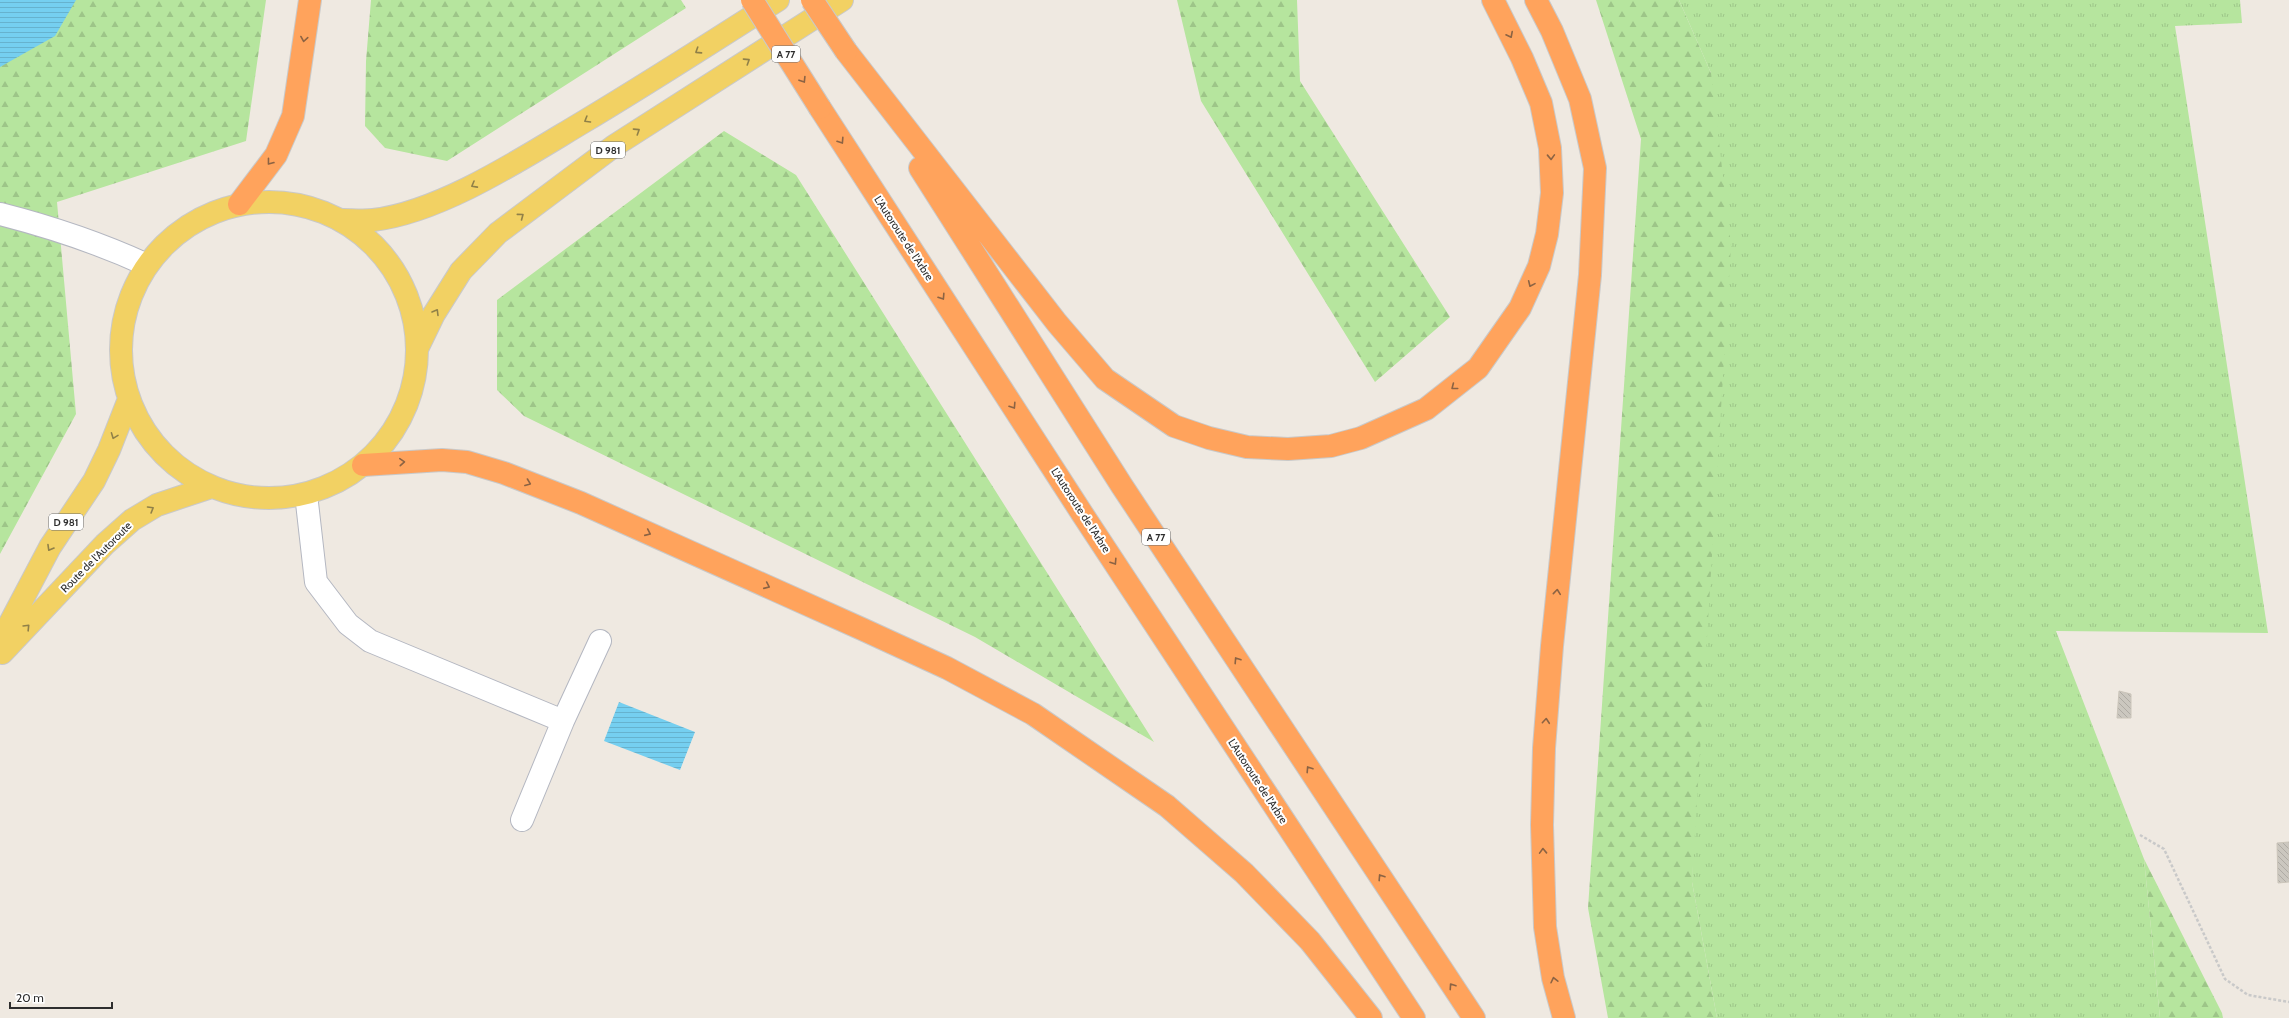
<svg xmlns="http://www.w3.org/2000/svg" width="2289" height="1018" viewBox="0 0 2289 1018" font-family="Cabin,sans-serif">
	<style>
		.grass { fill: url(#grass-tufts) }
		.forest { fill: url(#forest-firs) }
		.water { fill: url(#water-rules) }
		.building { fill: url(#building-back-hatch); stroke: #cbc5ba }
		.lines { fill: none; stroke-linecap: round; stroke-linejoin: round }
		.minor-casing { stroke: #b4b7c1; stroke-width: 24 }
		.major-casing { stroke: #c9c9c9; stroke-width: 24 }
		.highway-casing { stroke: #c9c9c9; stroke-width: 24 }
		.path { stroke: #c9c9c9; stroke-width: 2.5; stroke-dasharray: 3 2; stroke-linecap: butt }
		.minor { stroke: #fff; stroke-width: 22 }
		.major { stroke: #f2d163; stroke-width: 22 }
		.highway { stroke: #ffa35c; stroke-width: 22 }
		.highway-bridge-casing { stroke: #c9c9c9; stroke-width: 24; stroke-linecap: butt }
		.highway-bridge { stroke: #ffa35c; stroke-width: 22 }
		.oneway { stroke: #8c6343 }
		.oneway2 { stroke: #908048 }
		.labels { text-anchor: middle; stroke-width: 4; stroke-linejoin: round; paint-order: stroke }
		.shield { fill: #fff; stroke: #6d6d6d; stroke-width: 1 }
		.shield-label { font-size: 10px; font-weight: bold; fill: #2e2e2e }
		.street-label { font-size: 11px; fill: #2e2e2e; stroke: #fff }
	</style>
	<defs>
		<pattern id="grass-tufts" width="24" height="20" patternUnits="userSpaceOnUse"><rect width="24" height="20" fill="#b6e59e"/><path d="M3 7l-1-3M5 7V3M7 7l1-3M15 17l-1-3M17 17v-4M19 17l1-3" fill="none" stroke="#9dc588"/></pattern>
		<pattern id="forest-firs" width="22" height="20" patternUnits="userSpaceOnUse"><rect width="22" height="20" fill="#b6e59e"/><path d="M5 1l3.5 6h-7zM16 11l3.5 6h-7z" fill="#9dc588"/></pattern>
		<pattern id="water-rules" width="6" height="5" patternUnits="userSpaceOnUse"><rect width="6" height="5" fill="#75cff0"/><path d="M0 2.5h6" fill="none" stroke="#66b2ce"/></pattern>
		<pattern id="building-back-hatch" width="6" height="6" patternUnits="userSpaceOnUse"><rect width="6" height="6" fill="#cbc7bf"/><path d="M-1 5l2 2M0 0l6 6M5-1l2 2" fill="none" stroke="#afaba4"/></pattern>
	</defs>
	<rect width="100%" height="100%" fill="#efe9e1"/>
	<!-- grass -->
	<path class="grass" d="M1679,0H2240L2242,23L2175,26L2268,633L2056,631L2144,859L2160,1018H1717L1692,882L1711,73Z"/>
	<!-- forest -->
	<path class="forest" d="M0,0H266L246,141L57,202L76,414L0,554Z
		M371,0H681L686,8L447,161L385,148L365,126L366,61Z
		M1177,0H1297L1300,81L1450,317L1375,382L1201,101Z
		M1596,0H1679L1711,73L1731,246L1692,882L1717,1018H1608L1588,908L1641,139Z
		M724,131L796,175L1154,742L975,637L524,416L497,390V300Z
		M2144,859L2222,1013L2223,1018H2160Z"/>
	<!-- water -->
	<path class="water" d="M0,0H76L55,36L0,67Z
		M619,702L695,732L680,770L604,741Z"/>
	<!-- building -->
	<path class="building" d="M2119,691L2131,694V718H2117Z
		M2289,842V882L2278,883L2277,843Z"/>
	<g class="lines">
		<!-- minor casing -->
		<g class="minor-casing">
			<path id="minor" d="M0,214C51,227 99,243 147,265
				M306,494L316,582L348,624L370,641L563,721L522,820
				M563,721L600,641"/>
		</g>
		<!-- major casing -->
		<g class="major-casing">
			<path id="major" d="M121 350a148 148 0 1 1 296 0a148 148 0 1 1-296 0Z
				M343,220C352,220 363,221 373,220C442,212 526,156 585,121C650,82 714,41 778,0
				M418,347L434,314L461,271L498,233L614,146L842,0
				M0,642L50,547L94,481L109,450L129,399
				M2,653L105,544L132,520L157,505L211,487"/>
		</g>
		<!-- highway casing -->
		<g class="highway-casing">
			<path id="highway" d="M1536,0L1552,31L1580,99L1595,168L1590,275L1552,646L1544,748L1542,825L1545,927L1553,978L1564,1018
				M846,51L1057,323L1105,379L1174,426L1209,438L1247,447L1288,449L1331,446L1361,438L1426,409L1478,368L1520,308L1539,266L1547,234L1552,193L1550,148L1541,103L1522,58L1493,0
				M820,108L1083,515L1414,1018
				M920,168L1122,486L1474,1018
				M239,204L276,155L293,116L310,0
				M363,465L442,460L467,462L504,473L581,503L862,629L947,668L1033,714L1167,806L1244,873L1310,941L1371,1018"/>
		</g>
		<!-- path -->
		<path class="path" d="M2140,835L2164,849L2225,979L2248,995L2289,1002"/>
		<!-- minor -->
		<use href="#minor" class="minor"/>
		<!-- major -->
		<use href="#major" class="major"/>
		<!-- highway -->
		<use href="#highway" class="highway"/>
		<!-- highway-bridge casing -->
		<g class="highway-bridge-casing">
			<path id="highway-bridge" d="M752,0L820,108
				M812,0L846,51"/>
		</g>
		<!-- highway-bridge -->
		<use href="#highway-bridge" class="highway-bridge"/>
	</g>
	<!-- one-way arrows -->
	<defs><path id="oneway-chevron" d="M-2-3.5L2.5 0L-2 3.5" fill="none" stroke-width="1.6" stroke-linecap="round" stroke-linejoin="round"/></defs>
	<g class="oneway">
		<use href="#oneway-chevron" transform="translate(1510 35) rotate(63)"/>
		<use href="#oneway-chevron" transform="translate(304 39) rotate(99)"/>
		<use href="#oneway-chevron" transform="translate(803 80) rotate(58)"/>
		<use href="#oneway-chevron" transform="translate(841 141) rotate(57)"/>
		<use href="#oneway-chevron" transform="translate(1551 157) rotate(88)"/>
		<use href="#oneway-chevron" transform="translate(270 162) rotate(128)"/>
		<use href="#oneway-chevron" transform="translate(1531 284) rotate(114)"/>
		<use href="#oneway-chevron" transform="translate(942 297) rotate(57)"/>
		<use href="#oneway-chevron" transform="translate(1454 387) rotate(142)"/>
		<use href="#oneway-chevron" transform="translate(1013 406) rotate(57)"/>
		<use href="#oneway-chevron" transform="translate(402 462) rotate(-4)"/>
		<use href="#oneway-chevron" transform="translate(528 483) rotate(21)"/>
		<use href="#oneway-chevron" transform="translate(648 533) rotate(24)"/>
		<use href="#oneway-chevron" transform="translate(1114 562) rotate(57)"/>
		<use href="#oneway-chevron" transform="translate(767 586) rotate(24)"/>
		<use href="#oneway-chevron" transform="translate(1557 592) rotate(-84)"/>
		<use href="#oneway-chevron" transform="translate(1237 660) rotate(-123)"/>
		<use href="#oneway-chevron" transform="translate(1546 721) rotate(-85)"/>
		<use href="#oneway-chevron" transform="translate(1309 769) rotate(-123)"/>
		<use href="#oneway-chevron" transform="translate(1543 851) rotate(-92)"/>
		<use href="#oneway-chevron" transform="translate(1381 877) rotate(-123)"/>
		<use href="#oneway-chevron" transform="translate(1554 980) rotate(-103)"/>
		<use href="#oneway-chevron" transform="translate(1452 986) rotate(-124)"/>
	</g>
	<g class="oneway2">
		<use href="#oneway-chevron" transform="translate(698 51) rotate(147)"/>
		<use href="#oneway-chevron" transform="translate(747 61) rotate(-33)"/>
		<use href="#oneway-chevron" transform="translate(587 120) rotate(149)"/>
		<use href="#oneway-chevron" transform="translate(637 131) rotate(-33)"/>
		<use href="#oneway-chevron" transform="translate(474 185) rotate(151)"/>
		<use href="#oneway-chevron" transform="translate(521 216) rotate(-37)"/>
		<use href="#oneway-chevron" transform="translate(436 312) rotate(-59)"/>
		<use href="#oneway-chevron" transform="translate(114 436) rotate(111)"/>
		<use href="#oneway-chevron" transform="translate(151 509) rotate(-31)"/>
		<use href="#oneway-chevron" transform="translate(50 548) rotate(120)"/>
		<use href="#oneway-chevron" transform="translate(27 627) rotate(-46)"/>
	</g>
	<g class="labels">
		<!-- shield labels -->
		<g class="shield">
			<rect x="772" y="46" width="28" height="16" rx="3"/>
			<rect x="591" y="142" width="34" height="16" rx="3"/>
			<rect x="49" y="514" width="34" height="16" rx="3"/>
			<rect x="1142" y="529" width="28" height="16" rx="3"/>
		</g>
		<g class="shield-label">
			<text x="786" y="58">A 77</text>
			<text x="608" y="154">D 981</text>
			<text x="66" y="526">D 981</text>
			<text x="1156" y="541">A 77</text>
		</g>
		<!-- street labels -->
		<g class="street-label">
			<text transform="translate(904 238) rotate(57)" y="4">L'Autoroute de l'Arbre</text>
			<text transform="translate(1081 510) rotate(57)" y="4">L'Autoroute de l'Arbre</text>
			<text transform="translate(96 557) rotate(-45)" y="4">Route de l'Autoroute</text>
			<text transform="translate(1258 781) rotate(57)" y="4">L'Autoroute de l'Arbre</text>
		</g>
	</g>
	<!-- scale -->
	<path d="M10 1002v6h102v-6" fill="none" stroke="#2e2e2e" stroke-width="2"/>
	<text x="16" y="1002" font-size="12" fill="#2e2e2e" stroke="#ffffff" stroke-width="3" paint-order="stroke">20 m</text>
</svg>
